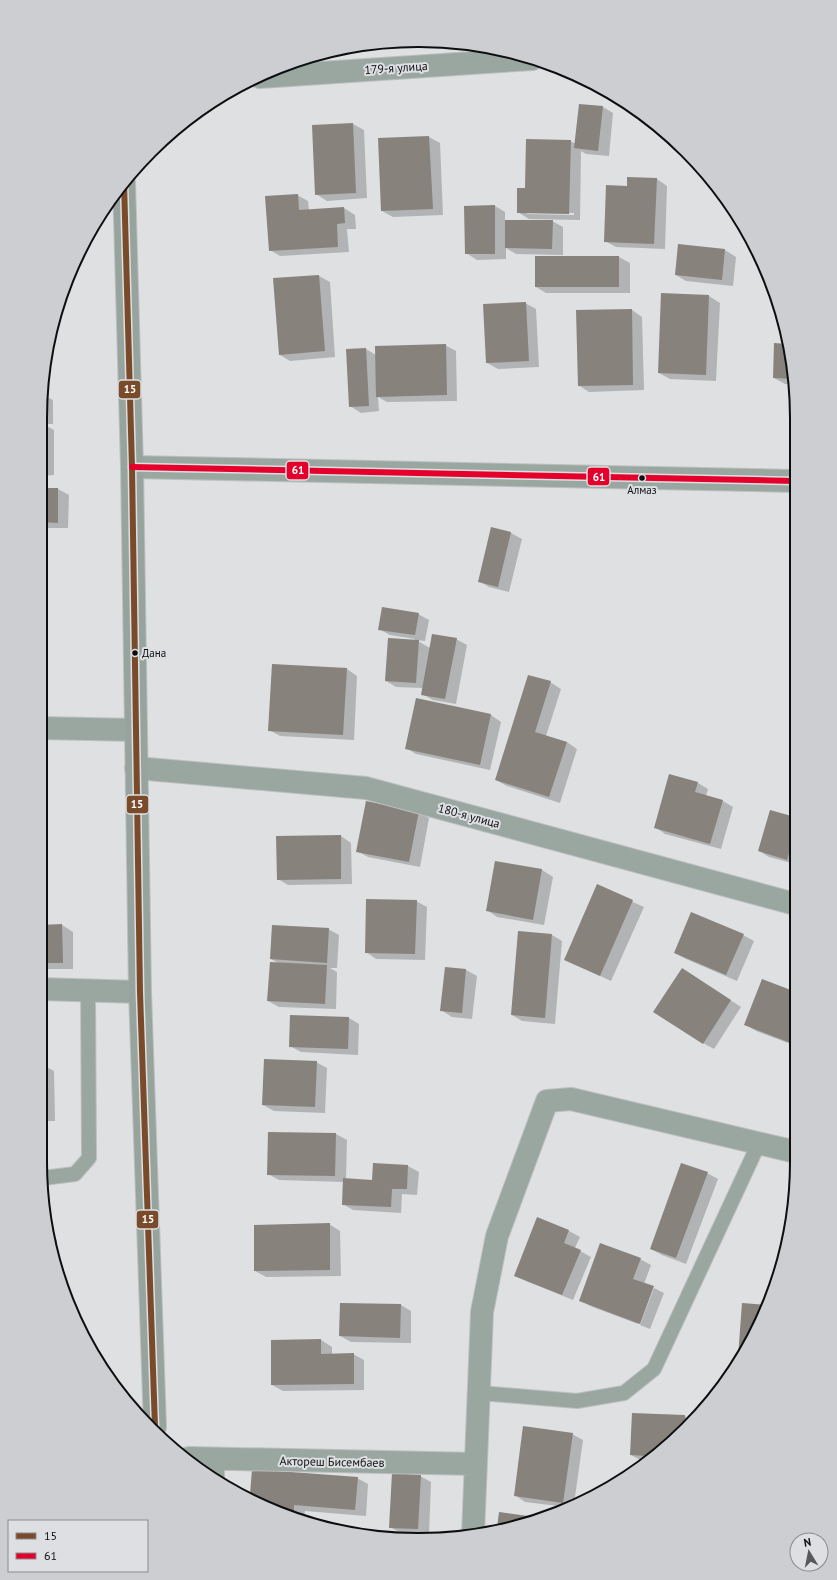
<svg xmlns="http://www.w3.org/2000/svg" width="837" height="1580" viewBox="0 0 837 1580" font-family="'PT Sans',sans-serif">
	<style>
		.shadow { fill: #0003; fill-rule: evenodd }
		.building { fill: #87827c }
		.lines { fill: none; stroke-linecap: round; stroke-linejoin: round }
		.lane-casing { stroke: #bdbebf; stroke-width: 16 }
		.street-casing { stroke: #bdbebf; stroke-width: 24 }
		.secondary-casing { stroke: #bdbebf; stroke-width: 24 }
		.lane { stroke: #99a7a0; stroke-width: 14 }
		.street { stroke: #99a7a0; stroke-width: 22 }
		.secondary { stroke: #96a49d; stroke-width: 22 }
		.bus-1-casing { stroke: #dddfe3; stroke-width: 9 }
		.bus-2-casing { stroke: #dddfe3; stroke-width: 9 }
		.bus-1 { stroke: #7a4b2a; stroke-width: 6 }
		.bus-2 { stroke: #e4002b; stroke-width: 6 }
		.bus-dot { fill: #0d0e0f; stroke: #dddfe3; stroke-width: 1.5 }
		.labels { text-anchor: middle; stroke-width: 4; stroke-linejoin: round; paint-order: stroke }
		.bus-label { font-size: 11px; fill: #0d0e0f; stroke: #dddfe3 }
		.street-label { font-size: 12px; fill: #0d0e0f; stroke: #dddfe3 }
		.rim { fill: none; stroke: #0d0e0f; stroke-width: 2 }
		.line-badge { stroke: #dddfe3; stroke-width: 1.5 }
		.badge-label { font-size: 11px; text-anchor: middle; font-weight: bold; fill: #fff }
	</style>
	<rect width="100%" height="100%" fill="#dee0e2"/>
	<!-- shadow -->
	<path class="shadow" d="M603,107L613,113L609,156L586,154L581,151L580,220L529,219L518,212L526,189L570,141L576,144ZM527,212L574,213V215L527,214Z
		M353,124L364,130L367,198L327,201L316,194L313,126Z
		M429,137L440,143L443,215L393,217L382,211L379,139Z
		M657,179L667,186L665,249L616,247L605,241L627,187Z
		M297,195L308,201L309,211L344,208L355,215L356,229H347L349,252L280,256L270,250Z
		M495,206L505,212V221H552L563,227V255L516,254L506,248V259L477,260L466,253Z
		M679,245L725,250L736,257L733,286L686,281L676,275Z
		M619,257L630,263V293H546L536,287Z
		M319,276L330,282L335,357L290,361L280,355Z
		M662,295L709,296L720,303L716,381L670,379L659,373Z
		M525,303L536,309L539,367L498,369L487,363Z
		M632,310L642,317L644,390L589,392L578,385Z
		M775,344L787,345L794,369V384H785L774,378Z
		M445,345L456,351L457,401L387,402L378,397L379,411L361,413L350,406L366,349L376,355Z
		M41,394L53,400V424H43L54,430V475L41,476Z
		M41,489H58L69,495L68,528H41Z
		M492,528L511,533L522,539L509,592L489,587L479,581Z
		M418,614L429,620L425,641L416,640L430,648L456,639L467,645L456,704L433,700L422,694L423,688L396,687L386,681L415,639L390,635L379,629Z
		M41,623L46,626L45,695L40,694Z
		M347,669L357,676L354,740L280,736L269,730Z
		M550,682L561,689L546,736L567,742L577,749L560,803L507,786L496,780Z
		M417,699L491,715L501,722L490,770L416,754L406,748Z
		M40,765L46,768L45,817H40Z
		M670,775L698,783L708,789L706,796L723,801L733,807L721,849L665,834L655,827Z
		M771,811L795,818V864L769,857L759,851Z
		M419,812L429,818L420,867L368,857L357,851Z
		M341,836L351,843L352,884L288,885L278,879Z
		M495,862L542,870L553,877L544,925L497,917L487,910Z
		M598,886L644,907L611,981L566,960Z
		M416,901L427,907L425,960L376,959L366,952Z
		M62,925L73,932V969H40V926Z
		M328,929L339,935L337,968H330L337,972L336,1009L279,1007L268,1001L278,963L271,959Z
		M552,935L562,941L555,1024L522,1021L512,1015Z
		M743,935L754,941L737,981L686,959L675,953Z
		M466,970L477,976L472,1019L452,1017L441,1010Z
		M693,976L741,1007L714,1049L703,1043Z
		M796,993V1046L756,1031L745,1024Z
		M349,1018L359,1024L358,1055L301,1052L290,1046Z
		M316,1062L327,1068L325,1113L274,1111L263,1105Z
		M40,1065H43L54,1071L55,1121H40Z
		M269,1133L336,1134L347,1140L346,1179L373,1181L408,1166L419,1172L417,1195L402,1194L401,1213L353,1210L343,1204L344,1182L279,1180L268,1174Z
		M707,1173L718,1179L686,1264L662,1255L651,1249Z
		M538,1219L569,1231L580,1237L575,1248L591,1257L573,1300L526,1281L515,1275Z
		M329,1224L340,1231L341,1276L266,1277L255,1271Z
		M52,1237L57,1240V1266Z
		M640,1259L651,1265L644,1284L654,1287H652L638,1324L590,1306L580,1300Z
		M654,1288L664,1293L650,1329L640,1325Z
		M401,1305L411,1311V1343L351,1342L340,1336Z
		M321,1340L332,1347V1355L353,1354L364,1360V1390L283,1391L272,1385Z
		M685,1416L692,1421L686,1429L642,1461L631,1455Z
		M572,1434L583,1440L574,1504L566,1507L525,1502L515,1495Z
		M253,1470L357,1478L368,1484L366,1516L305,1511L304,1520L251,1495Z
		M420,1476L431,1482L429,1535L401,1533L390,1527Z"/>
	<!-- building -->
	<path class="building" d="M579,104L603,106L598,151L574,148Z
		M353,123L356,193L315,195L312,125Z
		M429,136L433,209L381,211L378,138Z
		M526,139L571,140L569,214L517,213V188H525Z
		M627,177L657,178L654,244L604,242L606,185L627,186Z
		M298,194L299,210L344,207L345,223L337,224L338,247L269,251L265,196Z
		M495,205V254H465L464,206Z
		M505,220H553L552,249L505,248Z
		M678,244L725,249L722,280L675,275Z
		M535,256H619V287H535Z
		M319,275L325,351L279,355L273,278Z
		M661,293L709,295L706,375L658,373Z
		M526,302L529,361L486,363L483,304Z
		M632,309L633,385L578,386L576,310Z
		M774,343L787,344L794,369V379L773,378Z
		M446,344L447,395L376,397L375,346Z
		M366,348L369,406L349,407L346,349Z
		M41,393H43V419H41Z
		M41,423H43L44,470H41Z
		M41,488H58V523L41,522Z
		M491,527L511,532L498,587L478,582Z
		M382,607L419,613L415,635L378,630Z
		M432,634L457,638L445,699L421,695Z
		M388,638L419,640L416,683L385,681Z
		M272,664L347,668L343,735L268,731Z
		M528,675L551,681L535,732L567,742L549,797L495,780Z
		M416,698L491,714L480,765L405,749Z
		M669,774L698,782L695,792L723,800L710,844L654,828Z
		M366,801L419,811L409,862L356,852Z
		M770,810L795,817V832L787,860L758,851Z
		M341,835V879L277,880L276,836Z
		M495,861L542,869L533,920L486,911Z
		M597,884L633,900L600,976L564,960Z
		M366,899L417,900L415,954L365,953Z
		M691,912L744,934L726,975L674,953Z
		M62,924L63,963H40V925Z
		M272,925L329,928L327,963L270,959Z
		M518,931L552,934L545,1018L511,1015Z
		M270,962L327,965L325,1004L267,1001Z
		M445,967L466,969L462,1013L440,1011Z
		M682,968L731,1000L703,1044L653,1012Z
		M762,979L796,992V1045L744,1025Z
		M290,1015L349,1017L348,1049L289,1047Z
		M264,1059L317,1061L315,1107L262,1105Z
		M40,1064H43L44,1115L40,1116Z
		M268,1132L336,1133L335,1176L267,1175Z
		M373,1163L408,1165L407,1189H392L391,1207L342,1205L343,1178L372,1180Z
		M681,1163L708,1172L676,1258L650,1249Z
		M537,1217L569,1230L564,1243L581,1250L562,1295L514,1276Z
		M330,1223V1270L254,1271V1225Z
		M600,1243L641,1258L633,1279L654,1286L640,1324L579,1301Z
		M340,1303L401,1304L400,1338L339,1336Z
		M742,1303L767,1305L758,1329L738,1357Z
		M321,1339V1354L354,1353V1384L271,1385V1340Z
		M632,1413L685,1415L684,1431L649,1456L630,1455Z
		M523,1426L573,1433L563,1503L514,1496Z
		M252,1469L358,1477L355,1510L294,1505V1515L250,1495Z
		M392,1473L421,1475L418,1529L389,1528Z
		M499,1512L535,1517L497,1528Z"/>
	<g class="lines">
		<!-- lane casing -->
		<g class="lane-casing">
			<path id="lane" d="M43,1178L75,1174L89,1158L88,990
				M480,1393L577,1401L624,1393L654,1369L759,1143"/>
		</g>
		<!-- street casing -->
		<g class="street-casing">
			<path id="street" d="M260,77L532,59
				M132,467L794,481
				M40,728L136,730
				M136,768L366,788L795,904
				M40,989L140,992
				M189,1458L476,1464
				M213,1459V1478
				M473,1535L482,1312L497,1236L547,1101L571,1099L796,1152"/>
		</g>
		<!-- secondary casing -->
		<g class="secondary-casing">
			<path id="secondary" d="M124,182L132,467L140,992L155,1427"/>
		</g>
		<!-- lane -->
		<use href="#lane" class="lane"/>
		<!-- street -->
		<use href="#street" class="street"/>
		<!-- secondary -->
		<use href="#secondary" class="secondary"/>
		<!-- bus-1 casing -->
		<g class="bus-1-casing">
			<path id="bus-1" d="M124,182L132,467L140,992L155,1427"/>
		</g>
		<!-- bus-2 casing -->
		<g class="bus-2-casing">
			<path id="bus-2" d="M132,467L794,481"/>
		</g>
		<!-- bus-1 -->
		<use href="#bus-1" class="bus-1"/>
		<!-- bus-2 -->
		<use href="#bus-2" class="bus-2"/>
	</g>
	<!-- markers -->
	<g class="bus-dot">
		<circle cx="642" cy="478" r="3.5"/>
		<circle cx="135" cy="653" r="3.5"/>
	</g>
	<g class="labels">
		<!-- bus labels -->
		<g class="bus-label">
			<text x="642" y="494">Алмаз</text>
			<text x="142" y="657" text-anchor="start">Дана</text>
		</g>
		<!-- street labels -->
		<g class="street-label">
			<text transform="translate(396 68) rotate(-4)" y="4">179-я улица</text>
			<text transform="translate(469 816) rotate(15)" y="4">180-я улица</text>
			<text transform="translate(332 1462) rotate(1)" y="4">Актореш Бисембаев</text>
		</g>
	</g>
	<!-- crop -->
	<path d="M0 0H837V1580H0ZM418 47H419A371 371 0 0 1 790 418V1162A371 371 0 0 1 419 1533H418A371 371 0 0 1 47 1162V418A371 371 0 0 1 418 47Z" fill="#ccced2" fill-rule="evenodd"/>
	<path class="rim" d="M418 47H419A371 371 0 0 1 790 418V1162A371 371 0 0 1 419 1533H418A371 371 0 0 1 47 1162V418A371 371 0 0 1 418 47Z"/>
	<g class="line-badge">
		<rect x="118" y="380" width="23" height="19" rx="4" fill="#7a4b2a"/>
		<rect x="286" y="461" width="23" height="19" rx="4" fill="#e4002b"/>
		<rect x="587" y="467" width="23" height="19" rx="4" fill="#e4002b"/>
		<rect x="126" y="795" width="23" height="19" rx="4" fill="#7a4b2a"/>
		<rect x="136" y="1210" width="23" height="19" rx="4" fill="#7a4b2a"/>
	</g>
	<g class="badge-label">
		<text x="130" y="393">15</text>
		<text x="298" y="474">61</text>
		<text x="599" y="481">61</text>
		<text x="137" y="808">15</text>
		<text x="148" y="1223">15</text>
	</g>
	<!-- legend -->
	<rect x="8" y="1520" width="140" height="52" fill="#dddfe3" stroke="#8a8b8e"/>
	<rect x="16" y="1533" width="20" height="6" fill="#7a4b2a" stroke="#8a8b8e"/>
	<text x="44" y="1540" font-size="12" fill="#0d0e0f">15</text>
	<rect x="16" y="1553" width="20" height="6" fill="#e4002b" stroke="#8a8b8e"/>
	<text x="44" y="1560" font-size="12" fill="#0d0e0f">61</text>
	<!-- north arrow -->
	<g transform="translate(809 1552) rotate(350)"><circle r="19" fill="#dddfe3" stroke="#8a8b8e"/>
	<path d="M0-3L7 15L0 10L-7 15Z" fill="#565859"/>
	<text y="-6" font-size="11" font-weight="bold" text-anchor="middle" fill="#0d0e0f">N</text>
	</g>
</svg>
